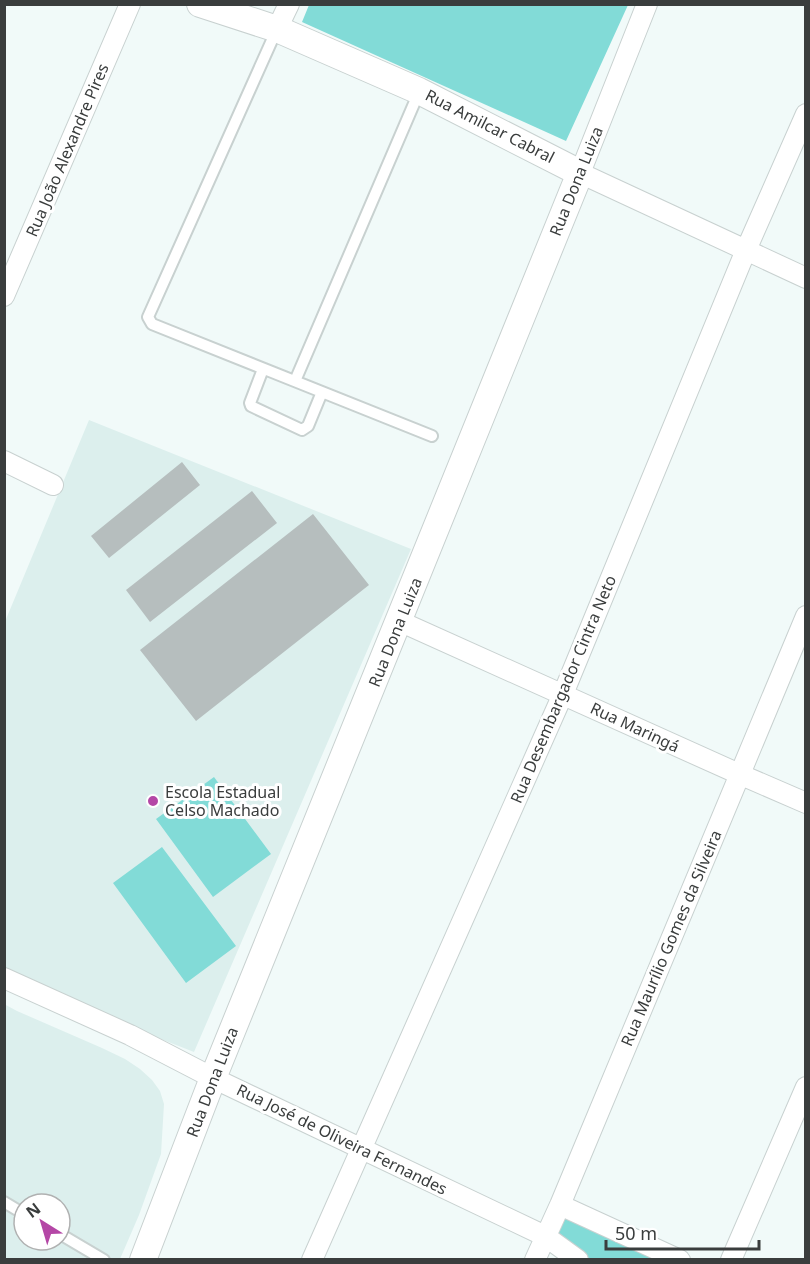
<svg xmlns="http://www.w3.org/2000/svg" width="810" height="1264" viewBox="0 0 810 1264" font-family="'Noto Sans',sans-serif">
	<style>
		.built { fill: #dcefed; fill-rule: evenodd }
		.green { fill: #82dbd7 }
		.building { fill: #b6bebe }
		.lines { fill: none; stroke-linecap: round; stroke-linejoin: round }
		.service-casing { stroke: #c8d1d0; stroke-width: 14 }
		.minor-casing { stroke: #c8d1d0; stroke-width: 22 }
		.tertiary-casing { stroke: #c8d1d0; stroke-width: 28 }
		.service { stroke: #fff; stroke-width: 10 }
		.minor { stroke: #fff; stroke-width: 20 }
		.tertiary { stroke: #fff; stroke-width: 26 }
		.poi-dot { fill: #b447a6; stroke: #fff; stroke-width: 2 }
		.labels { text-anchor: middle; stroke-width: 6; stroke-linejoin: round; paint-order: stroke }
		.street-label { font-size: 16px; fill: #3a3d3d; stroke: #fff }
		.poi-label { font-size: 16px; fill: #3a3d3d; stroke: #fff; text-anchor: start }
	</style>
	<rect width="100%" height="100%" fill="#f1faf9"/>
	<!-- built -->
	<path class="built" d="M89,420L411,549L194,1052L5,978L4,624Z
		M4,1004L17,1011L102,1048L125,1059L140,1069L152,1080L160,1091L164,1104L161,1154L139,1215L120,1259H5ZM24,1204H60V1240H24Z"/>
	<!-- green -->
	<path class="green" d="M309,5V4L628,5L566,141L302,22Z
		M214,777L271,854L213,897L156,819Z
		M162,847L236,946L186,983L113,883Z
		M560,1205L680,1259H578L545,1236Z"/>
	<!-- building -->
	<path class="building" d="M182,462L200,485L109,558L91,536Z
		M252,491L277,523L150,622L126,590Z
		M313,514L369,585L196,721L140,650Z"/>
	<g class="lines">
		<!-- service casing -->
		<g class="service-casing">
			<path id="service" d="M277,29L148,317L152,324L432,436
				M263,369L250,403L251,406L302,430L308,426L322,392
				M295,381L419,92
				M4,1202L24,1214
				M60,1234L104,1260"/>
		</g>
		<!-- minor casing -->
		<g class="minor-casing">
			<path id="minor" d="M647,4L580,173L806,278
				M277,29L289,4
				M4,296L130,4
				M4,461L53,485
				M399,621L739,774L806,803
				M4,978L130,1035L213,1078L545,1236L578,1260
				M560,1205L680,1260
				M312,1260L563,694L746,250L806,114
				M535,1260L560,1205L806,616
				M731,1260L806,1087"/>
		</g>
		<!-- tertiary casing -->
		<g class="tertiary-casing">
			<path id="tertiary" d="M143,1260L213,1078L580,173L419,91L277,29L200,4"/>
		</g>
		<!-- service -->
		<use href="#service" class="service"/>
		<!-- minor -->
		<use href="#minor" class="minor"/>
		<!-- tertiary -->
		<use href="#tertiary" class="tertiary"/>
	</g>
	<!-- markers -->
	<circle class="poi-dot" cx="153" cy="801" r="6"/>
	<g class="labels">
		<!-- street labels -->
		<g class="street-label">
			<text transform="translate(490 126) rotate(27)" y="6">Rua Amilcar Cabral</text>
			<text transform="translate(67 150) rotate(-67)" y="6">Rua João Alexandre Pires</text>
			<text transform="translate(576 181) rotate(-68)" y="6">Rua Dona Luiza</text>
			<text transform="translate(395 632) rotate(-68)" y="6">Rua Dona Luiza</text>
			<text transform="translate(563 689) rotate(-67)" y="6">Rua Desembargador Cintra Neto</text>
			<text transform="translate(635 727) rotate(25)" y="6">Rua Maringá</text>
			<text transform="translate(671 938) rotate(-67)" y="6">Rua Maurílio Gomes da Silveira</text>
			<text transform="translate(212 1082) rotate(-69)" y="6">Rua Dona Luiza</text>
			<text transform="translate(342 1139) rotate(26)" y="6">Rua José de Oliveira Fernandes</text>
		</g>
		<!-- poi labels -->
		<g class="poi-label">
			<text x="165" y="798">Escola Estadual<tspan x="165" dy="18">Celso Machado</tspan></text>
		</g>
	</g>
	<!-- border -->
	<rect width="810" height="1264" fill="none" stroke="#3a3d3d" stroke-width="12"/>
	<!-- north arrow -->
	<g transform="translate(42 1222) rotate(323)"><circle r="28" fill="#ffffff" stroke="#b0b1b1" stroke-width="1.5"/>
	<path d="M0-4.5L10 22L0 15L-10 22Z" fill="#b447a6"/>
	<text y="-9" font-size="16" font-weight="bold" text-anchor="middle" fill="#3a3d3d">N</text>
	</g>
	<!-- scale -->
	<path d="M606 1240v9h153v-9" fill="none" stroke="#3a3d3d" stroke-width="3"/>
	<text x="615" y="1240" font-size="18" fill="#3a3d3d" stroke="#ffffff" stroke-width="4.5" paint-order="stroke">50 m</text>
</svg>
